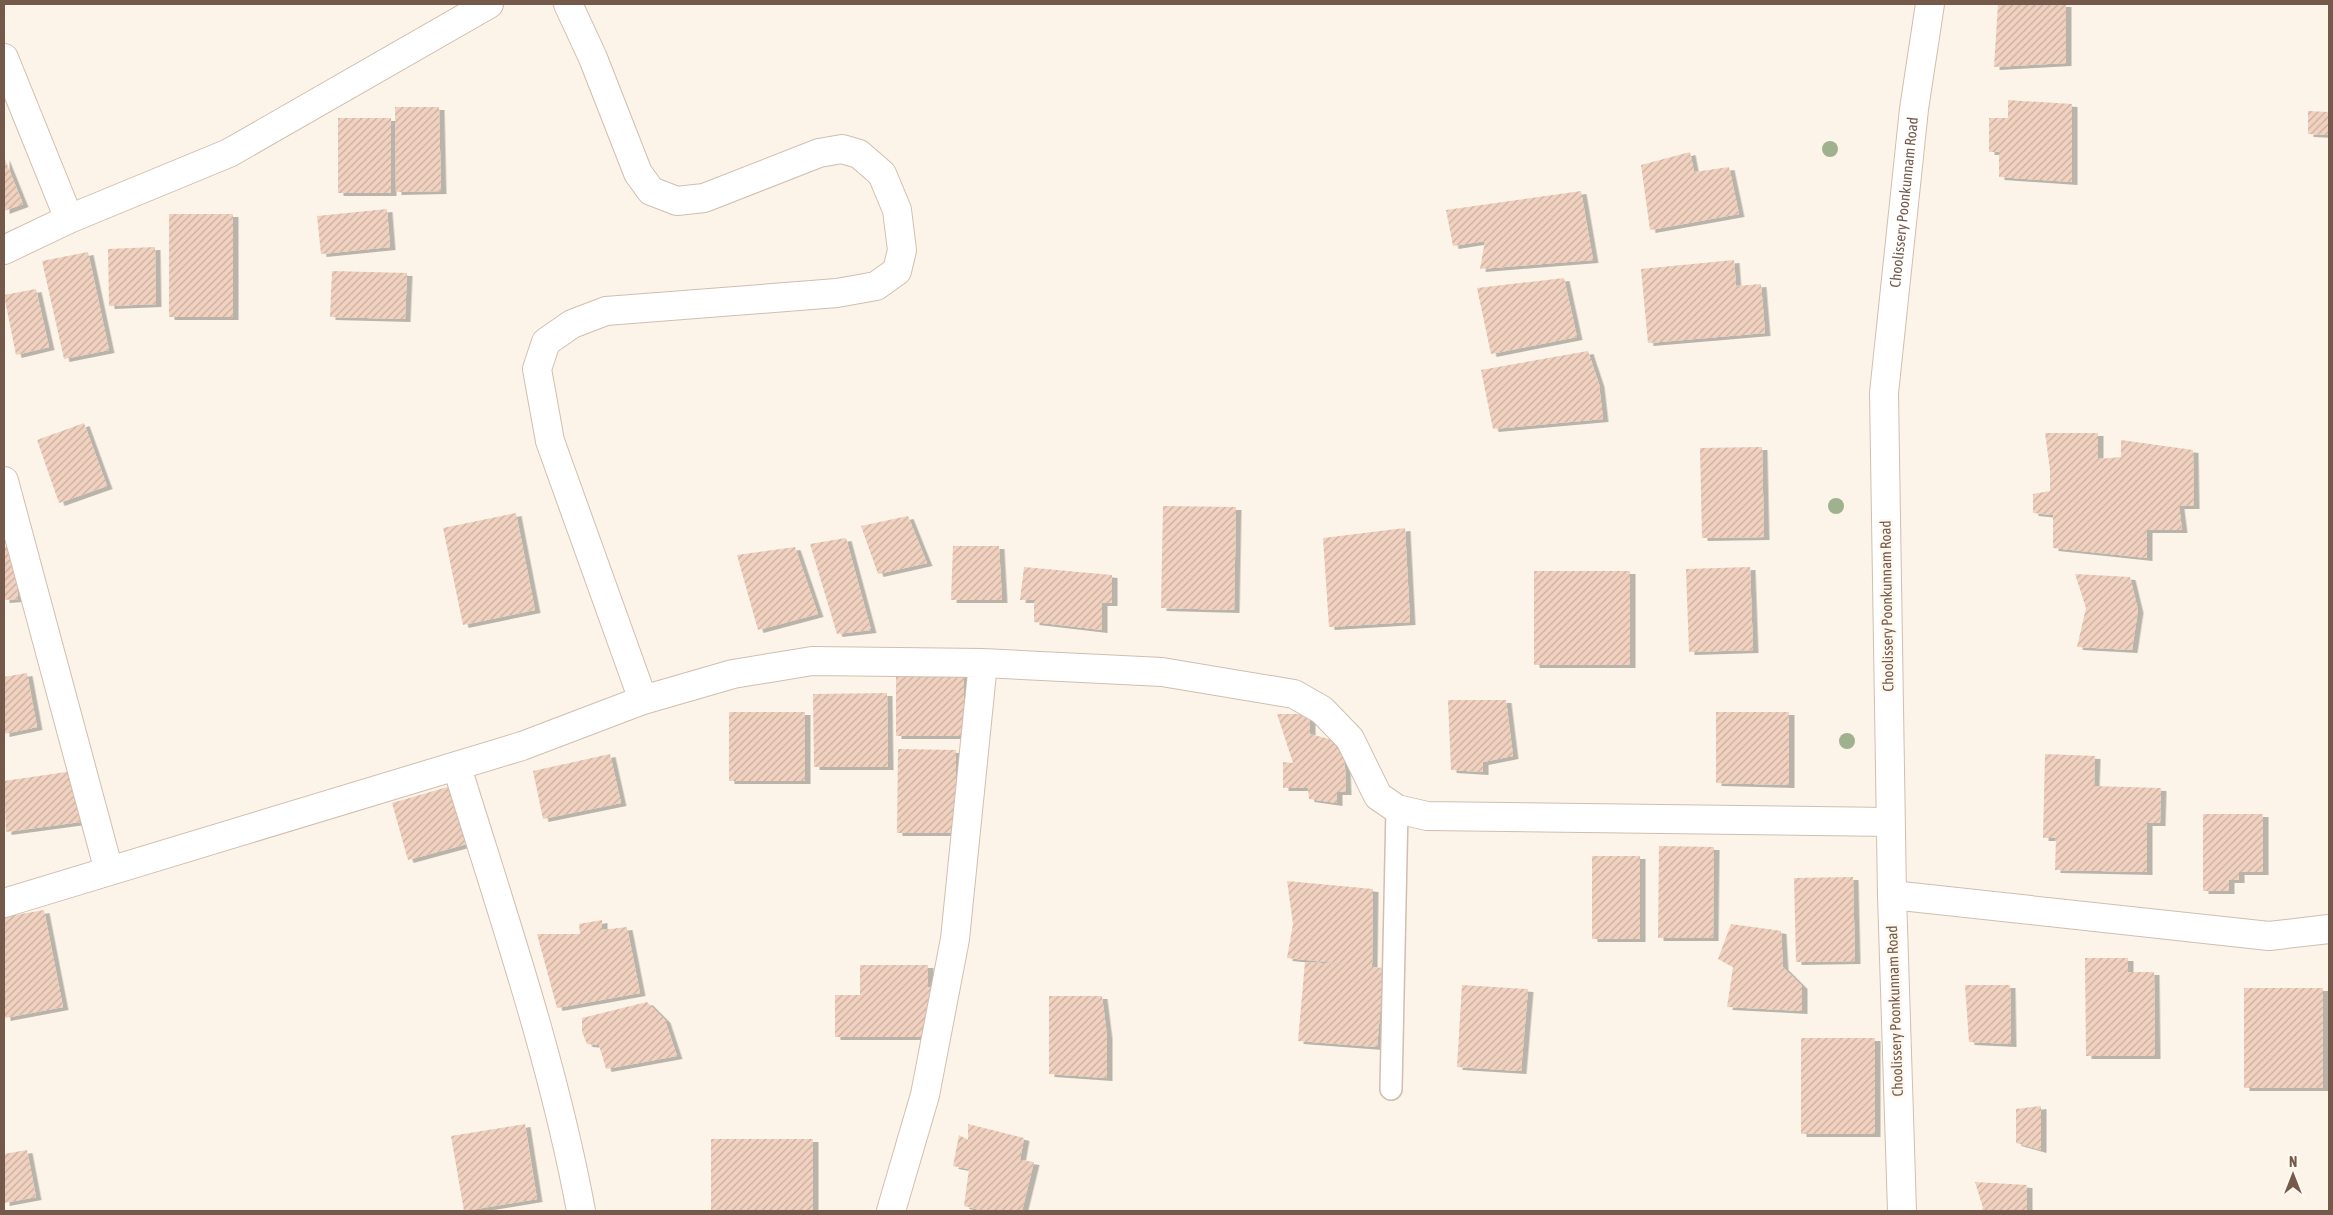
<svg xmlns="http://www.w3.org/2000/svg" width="2333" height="1215" viewBox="0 0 2333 1215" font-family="'Asap Condensed',sans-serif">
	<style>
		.building { fill: url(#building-hatch); filter: url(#shadow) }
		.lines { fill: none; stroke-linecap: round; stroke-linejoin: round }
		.service-casing { stroke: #d0beb0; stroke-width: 24 }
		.minor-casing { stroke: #d0beb0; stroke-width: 30 }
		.tertiary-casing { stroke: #d0beb0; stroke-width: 30 }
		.service { stroke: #fff; stroke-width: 21 }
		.minor { stroke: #fff; stroke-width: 28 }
		.tertiary { stroke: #fff; stroke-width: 28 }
		.tree { fill: #a0b18e }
		.labels { text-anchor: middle; stroke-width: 5; stroke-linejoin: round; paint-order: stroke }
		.street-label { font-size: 15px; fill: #755a4c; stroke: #fff8ee }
	</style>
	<defs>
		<pattern id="building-hatch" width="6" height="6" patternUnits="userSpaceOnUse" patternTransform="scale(1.25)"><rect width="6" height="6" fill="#f1d2c0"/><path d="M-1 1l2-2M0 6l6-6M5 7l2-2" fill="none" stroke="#c8ad9e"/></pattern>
		<filter id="shadow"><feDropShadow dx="5.5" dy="3" stdDeviation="0" flood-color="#0004"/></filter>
	</defs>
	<rect width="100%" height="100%" fill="#fcf4e8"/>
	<!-- building -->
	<path class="building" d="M1998,4H2066V63L1994,67Z
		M2008,100L2072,104V182L1999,177V152H1989V118H2008Z
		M395,107H439L441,191L396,192Z
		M2308,111L2329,112V135L2308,134Z
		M338,118H391V193H338Z
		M1690,152L1694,172L1729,167L1739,214L1650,230L1641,165Z
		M4,157L23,204L4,211Z
		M1581,191L1593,260L1480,269L1485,241L1453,246L1446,210Z
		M387,209L390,247L321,254L317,216Z
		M169,214H233V317H169Z
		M155,247L156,304L109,306L108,249Z
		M88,252L109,350L64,359L42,261Z
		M1734,260L1736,286L1761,284L1765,333L1648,343L1641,269Z
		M332,271L407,273L405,319L330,317Z
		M1564,278L1577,337L1491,354L1477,288Z
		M36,289L49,347L16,355L4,295Z
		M1588,351L1599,384L1603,419L1493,429L1481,370Z
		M84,423L107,486L59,503L37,440Z
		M2045,433H2098V459L2121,457V440L2193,450L2194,506H2179L2182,530H2147V558L2053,548V515L2033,513V494L2050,491V470Z
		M1762,447L1764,537L1702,538L1700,448Z
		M1163,506L1236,507L1234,610L1161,608Z
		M516,513L535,610L463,625L443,528Z
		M908,516L927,563L878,574L861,526Z
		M1405,528L1410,622L1329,627L1323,538Z
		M846,538L871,630L837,634L810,544Z
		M953,546H999L1002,600H951Z
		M4,547H17L18,599L4,600Z
		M795,547L818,614L758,630L737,555Z
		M1024,567L1112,575V603H1102V630L1034,622V600H1020Z
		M1750,567L1753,650L1689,652L1686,569Z
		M1534,571H1630V665H1534Z
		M2075,574L2130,577L2138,610L2132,650L2077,647L2086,608Z
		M896,667H964V736H896Z
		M27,673L37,727L4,734V677Z
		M887,693L888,767H814L813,694Z
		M1448,700H1506L1513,756L1483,762V772L1451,770Z
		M729,712H805V781H729Z
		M1716,712H1789V785L1716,783Z
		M1277,714H1310V734L1344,743L1346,792H1337V803L1309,799L1308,788H1283V762L1293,763Z
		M898,749L956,750V833H897Z
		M610,754L621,803L543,819L533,771Z
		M2045,754L2095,756L2094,786L2161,788L2160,823H2147V872L2055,870L2056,838H2043Z
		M73,771L80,822L6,832L4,781Z
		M451,786L467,844L408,860L392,803Z
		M2203,814H2263V872H2239V880H2229V891H2203Z
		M1659,846L1714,847L1713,938H1658Z
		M1592,856H1640V939H1592Z
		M1853,877L1855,961L1796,962L1794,878Z
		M1287,881L1373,889L1372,967L1384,968L1377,1047L1298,1041L1305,962L1355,965L1287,958L1293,924Z
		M44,910L63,1007L5,1018L4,917Z
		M602,920V930L627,927L640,993L557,1008L537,934H580L579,924Z
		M1731,924L1781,931L1783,967L1802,986V1011L1727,1007L1733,967L1718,959Z
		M2085,958H2128V972H2154L2155,1056H2086Z
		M860,965H928V987H949L931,1037H835V995H860Z
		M1462,985L1528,989L1521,1071L1457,1067Z
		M1965,985H2010L2011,1044L1969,1042Z
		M2244,988H2323V1088H2244Z
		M1049,996H1102L1107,1036V1078L1049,1074Z
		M647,1002L665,1020L677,1056L606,1069L599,1045L587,1044L582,1032V1018Z
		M1801,1038H1875V1134H1801Z
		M2041,1106V1150L2016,1143V1109Z
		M525,1124L537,1199L464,1211L451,1136Z
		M968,1124L1024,1138L1020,1160L1034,1162L1022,1211H984L964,1206L969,1169L953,1166L959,1135L968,1140Z
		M711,1139H813V1211H711Z
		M27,1150L36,1197L4,1203V1154Z
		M1975,1182L2027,1185V1211H1981L1983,1208Z"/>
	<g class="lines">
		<!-- service casing -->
		<g class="service-casing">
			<path id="service" d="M1391,1089L1397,809"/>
		</g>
		<!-- minor casing -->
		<g class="minor-casing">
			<path id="minor" d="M568,4L593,58L638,173L651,191L677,201L704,198L819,153L842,149L859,154L882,174L897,210L902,250L897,271L876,286L837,293L606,311L572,324L546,342L537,369L550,441L643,700
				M4,58L69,219
				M4,250L69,219L229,153L489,4
				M4,481L109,871
				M457,767C502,913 553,1060 581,1211
				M1892,895L2269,936L2329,929
				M4,903L522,746L643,700L733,674L812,661L983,663L1162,672L1294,694L1322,710L1350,739L1378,796L1397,809L1427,816L1890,822
				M891,1211L925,1095L955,939L983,663"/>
		</g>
		<!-- tertiary casing -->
		<g class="tertiary-casing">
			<g id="tertiary">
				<path id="s1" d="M1902,1211L1892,895L1884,393L1914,109L1930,4"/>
			</g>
		</g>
		<!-- service -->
		<use href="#service" class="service"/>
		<!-- minor -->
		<use href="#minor" class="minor"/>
		<!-- tertiary -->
		<use href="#tertiary" class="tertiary"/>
	</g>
	<!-- trees -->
	<g class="tree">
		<circle cx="1830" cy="149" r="8"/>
		<circle cx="1836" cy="506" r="8"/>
		<circle cx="1847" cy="741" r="8"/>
	</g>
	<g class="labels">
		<!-- street labels -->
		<g class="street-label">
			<text dy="5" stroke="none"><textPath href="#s1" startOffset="1010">Choolissery Poonkunnam Road</textPath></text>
			<text transform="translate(1887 606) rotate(-91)" y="5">Choolissery Poonkunnam Road</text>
			<text transform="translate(1895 1011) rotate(-92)" y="5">Choolissery Poonkunnam Road</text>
		</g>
	</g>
	<!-- border -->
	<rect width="2333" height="1215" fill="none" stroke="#755a4c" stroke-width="10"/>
	<!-- north arrow -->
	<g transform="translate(2293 1175)" stroke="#fff8ee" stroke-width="4" paint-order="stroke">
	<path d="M0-4L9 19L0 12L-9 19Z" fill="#755a4c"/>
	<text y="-8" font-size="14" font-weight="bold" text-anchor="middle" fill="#755a4c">N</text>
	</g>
</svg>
